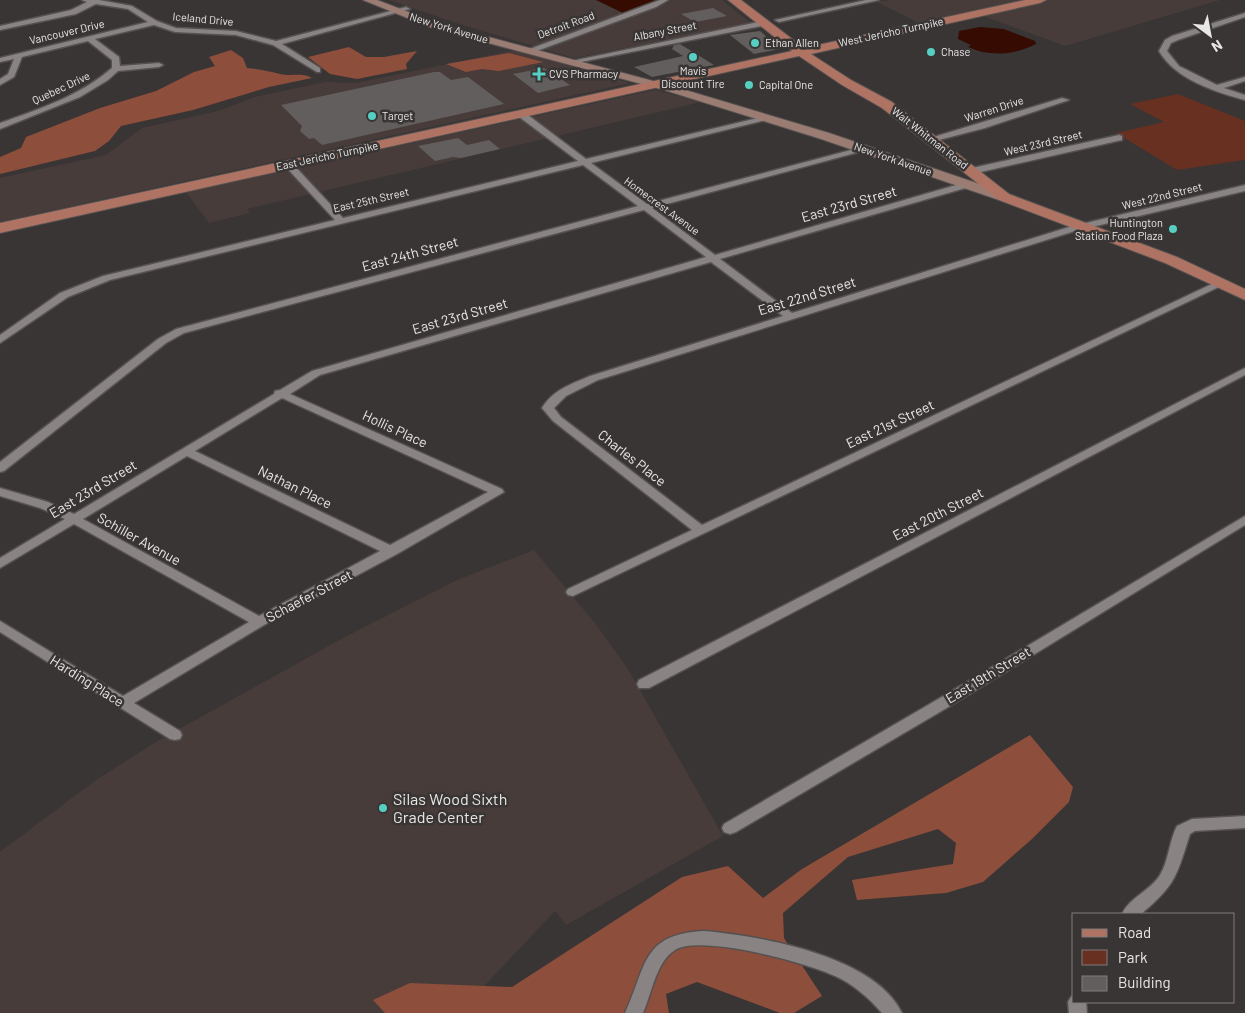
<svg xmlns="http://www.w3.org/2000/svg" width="1245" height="1013" viewBox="0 0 1245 1013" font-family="Barlow,sans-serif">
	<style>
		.built { fill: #473c3a }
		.green { fill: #673021 }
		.forest { fill: #8d4e3c }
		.water { fill: #360b01 }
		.building { fill: #625e5d }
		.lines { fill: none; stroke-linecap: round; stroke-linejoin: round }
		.street-casing { stroke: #545150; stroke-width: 3 }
		.secondary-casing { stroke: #545150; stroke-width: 2 }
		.primary-casing { stroke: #545150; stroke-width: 2 }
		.street { fill: #898483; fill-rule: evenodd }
		.secondary { fill: #9b7c73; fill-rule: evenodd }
		.primary { fill: #ae7363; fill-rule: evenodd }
		.poi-dot { fill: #57cec2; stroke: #383534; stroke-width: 2 }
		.labels { text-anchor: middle; stroke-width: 5; stroke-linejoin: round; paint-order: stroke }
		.far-street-label { font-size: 11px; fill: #e9e7e6; stroke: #383534 }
		.far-poi-label { font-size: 11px; fill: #e9e7e6; stroke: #383534; text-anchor: start }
		.street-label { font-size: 14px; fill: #e9e7e6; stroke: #383534 }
		.near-poi-label { font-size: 16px; fill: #e9e7e6; stroke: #383534; text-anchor: start }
	</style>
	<rect width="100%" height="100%" fill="#383534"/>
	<!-- built -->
	<path class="built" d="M389,0H722L751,23L574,58L456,23Z
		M889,0H1220L1065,46L970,11L919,23L877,2Z
		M515,50L630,83L0,222V178L106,155L142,128L218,111L255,97L325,82L356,83Z
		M655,90L701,102L247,209L250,213L209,223L186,192Z
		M534,550L595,623L628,669L723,836L566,925L555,911L459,1013H0V852L96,780L156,742L341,639L457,580Z"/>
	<!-- green -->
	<path class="green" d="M1178,94L1245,121V160L1177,170L1116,133L1164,122L1130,104Z"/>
	<!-- forest -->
	<path class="forest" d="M349,47L366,57H384L417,51L406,64L407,69L357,79L330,74L308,57Z
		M231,50L243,58L247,68C259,69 268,71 280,74C291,77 301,72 312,78L269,87L193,110L121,126L109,141L95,151L0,174V157L21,148L26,137L100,108L156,91L194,72L215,66L209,57Z
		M509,53L543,62L499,71L482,69L466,72L446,64Z
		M1030,735L1073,787L1069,802L1032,839L983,882L946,893L857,900L852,880L953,864L956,843L938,829L848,857L783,913L784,938L822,996L794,1013H780L697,982L666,994L669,1013H385L373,1000L410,983L512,987L682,877L728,866L763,898L802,869Z"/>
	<!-- water -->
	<path class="water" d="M596,0H662L625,14Z
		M980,27L1004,29L1035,41L1036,44C1015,55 989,57 968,47L971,45L958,39L959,31Z"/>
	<!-- building -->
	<path class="building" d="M713,8L727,16L695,22L681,14Z
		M760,31L780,49L754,54L730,35Z
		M680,44L714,65L652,77L634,67L683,56L672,49L674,45Z
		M544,68L570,85L538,93L513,74Z
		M434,72H440L451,80L468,77L504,104L322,145L314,138L309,139L300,131L302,126L281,105Z
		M458,138L467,145L489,140L500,149L461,158L453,157L435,161L418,146Z"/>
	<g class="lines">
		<!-- street casing -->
		<g class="street-casing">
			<path id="street" d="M82,0H99L132,6L157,21L176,28L236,31L276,41L406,7L410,9L282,44L320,68V72H317L273,45L236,35L175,32L154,25L95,39L119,57L120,66L159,63L163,65L159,67L118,71L108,80L80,97L0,129V123C39,109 80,96 112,68V60L88,41L22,57L14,77L0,85V79L8,74L14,59L0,62V58L148,22L128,9L96,4L76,14L0,30V26L71,10L87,2Z
				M660,0H668L656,7L534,52L527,50Z
				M866,0H879L779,22L775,20Z
				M1245,13V17L1178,40L1171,43L1167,51L1179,66L1217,85L1245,77V81L1224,88L1245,95V100C1215,92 1175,79 1159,51L1165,40L1172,36Z
				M763,21H766V25L571,64L567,62Z
				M1062,98L1069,100L985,128L931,142L927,139Z
				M518,112H524L586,159L766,116V120L591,163L647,204L866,146L870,149L652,208L715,255L963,183H969V187L720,259L792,313L1069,227L1245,185V191L1075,231L598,380L566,396L554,408L561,417L702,525L1216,282H1224L1225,284L573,596L568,595L566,592L568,589L692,530L553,421L542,408C553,390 571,384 590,376L783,316L711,262L320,375L290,394L502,489L504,492L397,554L264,625L134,703L180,731L182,735L180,739L175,740L170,739L0,632V621L123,696L249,622L74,524L0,568V558L65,519L40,508L0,496V488L48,502L74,514L274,394L275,391L280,390L312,371L706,257L644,210L184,333L166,343L4,471L0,472V462L158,339L176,329L638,206L583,165L110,280L68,297L0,343V335L60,293L103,276L335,220L285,166V162H291L343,218L578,161L518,116ZM282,398L488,492L390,545L195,451ZM187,456L380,551L259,616L83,519Z
				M1119,135L1122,136V140L972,174L968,171L972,168Z
				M1245,368V375L649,688H639L637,684L639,680Z
				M1245,516V525L950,706L736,832L730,834L724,832L722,828L724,824L940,698Z
				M1245,816V828L1195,831L1190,834C1177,875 1176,885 1141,914H1122C1129,898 1151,890 1160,875C1169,860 1169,841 1177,826L1192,819Z
				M704,931C761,936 875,956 902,1013H882C869,998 853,984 835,976C808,963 701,934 675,950C656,962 652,993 643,1013H625C647,966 641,934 704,931Z
				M1074,995V1002H1086L1087,1013H1069L1068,1002L1071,997Z"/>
		</g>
		<!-- secondary casing -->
		<g class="secondary-casing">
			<path id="secondary" d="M363,0H377L440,24L672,86L829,133L1009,194L1010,197L1009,200H999L821,139L664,90L432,28Z"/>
		</g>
		<!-- primary casing -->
		<g class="primary-casing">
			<path id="primary" d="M728,0H741L804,48L1025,0H1046L1040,3L811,54L851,80L892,102L1009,194L1177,257L1245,289V300L1165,263L999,200L882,108L842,85L799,56L0,233V223L792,51Z"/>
		</g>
		<!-- street -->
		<use href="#street" class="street"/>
		<!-- secondary -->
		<use href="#secondary" class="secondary"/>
		<!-- primary -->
		<use href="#primary" class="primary"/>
	</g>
	<!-- markers -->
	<g class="poi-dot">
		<circle cx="755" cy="43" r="5"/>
		<circle cx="931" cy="52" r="5"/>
		<circle cx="693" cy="57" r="5"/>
		<path d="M536.5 66.5h5v5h5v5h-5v5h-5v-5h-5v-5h5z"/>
		<circle cx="749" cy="85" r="5"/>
		<circle cx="372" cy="116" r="5"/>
		<circle cx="1173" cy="229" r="5"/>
		<circle cx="383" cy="808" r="5"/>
	</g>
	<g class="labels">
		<!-- far-street labels -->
		<g class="far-street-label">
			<text transform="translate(203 19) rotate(5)" y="4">Iceland Drive</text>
			<text transform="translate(566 25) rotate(-20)" y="4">Detroit Road</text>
			<text transform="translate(449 28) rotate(17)" y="4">New York Avenue</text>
			<text transform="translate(665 31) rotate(-11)" y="4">Albany Street</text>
			<text transform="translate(67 32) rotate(-13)" y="4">Vancouver Drive</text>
			<text transform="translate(891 32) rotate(-12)" y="4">West Jericho Turnpike</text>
			<text transform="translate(61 88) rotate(-25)" y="4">Quebec Drive</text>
			<text transform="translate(994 109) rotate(-18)" y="4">Warren Drive</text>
			<text transform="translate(930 138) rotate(38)" y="4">Walt Whitman Road</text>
			<text transform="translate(1043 143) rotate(-13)" y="4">West 23rd Street</text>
			<text transform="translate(327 156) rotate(-12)" y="4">East Jericho Turnpike</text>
			<text transform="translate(893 159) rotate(19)" y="4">New York Avenue</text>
			<text transform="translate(1162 196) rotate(-14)" y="4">West 22nd Street</text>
			<text transform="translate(371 200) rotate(-13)" y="4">East 25th Street</text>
			<text transform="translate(662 206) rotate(36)" y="4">Homecrest Avenue</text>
		</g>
		<!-- far-poi labels -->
		<g class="far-poi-label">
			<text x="765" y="47">Ethan Allen</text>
			<text x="941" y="56">Chase</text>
			<text x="693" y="75" text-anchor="middle">Mavis<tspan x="693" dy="13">Discount Tire</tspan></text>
			<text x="549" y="78">CVS Pharmacy</text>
			<text x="759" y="89">Capital One</text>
			<text x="382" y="120">Target</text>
			<text x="1163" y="227" text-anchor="end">Huntington<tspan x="1163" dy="13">Station Food Plaza</tspan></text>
		</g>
		<!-- street labels -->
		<g class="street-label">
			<text transform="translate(849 204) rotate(-16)" y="5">East 23rd Street</text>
			<text transform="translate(410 254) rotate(-15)" y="5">East 24th Street</text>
			<text transform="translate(807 296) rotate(-17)" y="5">East 22nd Street</text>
			<text transform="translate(460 316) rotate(-16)" y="5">East 23rd Street</text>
			<text transform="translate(890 424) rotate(-25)" y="5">East 21st Street</text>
			<text transform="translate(395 429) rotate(25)" y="5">Hollis Place</text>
			<text transform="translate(632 458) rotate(38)" y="5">Charles Place</text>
			<text transform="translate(295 487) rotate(26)" y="5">Nathan Place</text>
			<text transform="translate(93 489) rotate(-31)" y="5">East 23rd Street</text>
			<text transform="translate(938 514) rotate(-27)" y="5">East 20th Street</text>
			<text transform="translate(139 539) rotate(29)" y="5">Schiller Avenue</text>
			<text transform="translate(309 596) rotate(-28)" y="5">Schaefer Street</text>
			<text transform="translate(988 675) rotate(-31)" y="5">East 19th Street</text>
			<text transform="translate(87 681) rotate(32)" y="5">Harding Place</text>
		</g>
		<!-- near-poi labels -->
		<g class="near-poi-label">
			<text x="393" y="805">Silas Wood Sixth<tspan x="393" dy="18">Grade Center</tspan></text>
		</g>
	</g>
	<!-- legend -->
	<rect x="1072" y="913" width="162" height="90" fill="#383534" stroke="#7f7c7b"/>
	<rect x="1082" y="929" width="25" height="8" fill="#ae7363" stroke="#7f7c7b"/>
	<text x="1118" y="938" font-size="15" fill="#e9e7e6">Road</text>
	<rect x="1082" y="950" width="25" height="15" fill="#673021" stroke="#7f7c7b"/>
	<text x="1118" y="963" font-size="15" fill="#e9e7e6">Park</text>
	<rect x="1082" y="976" width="25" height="15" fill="#625e5d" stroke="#7f7c7b"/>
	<text x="1118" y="988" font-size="15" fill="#e9e7e6">Building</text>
	<!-- north arrow -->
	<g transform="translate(1210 35) rotate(148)" stroke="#383534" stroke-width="4" paint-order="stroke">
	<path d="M0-4L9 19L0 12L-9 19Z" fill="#e9e7e6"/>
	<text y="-8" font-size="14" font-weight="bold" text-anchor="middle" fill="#e9e7e6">N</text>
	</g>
</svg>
